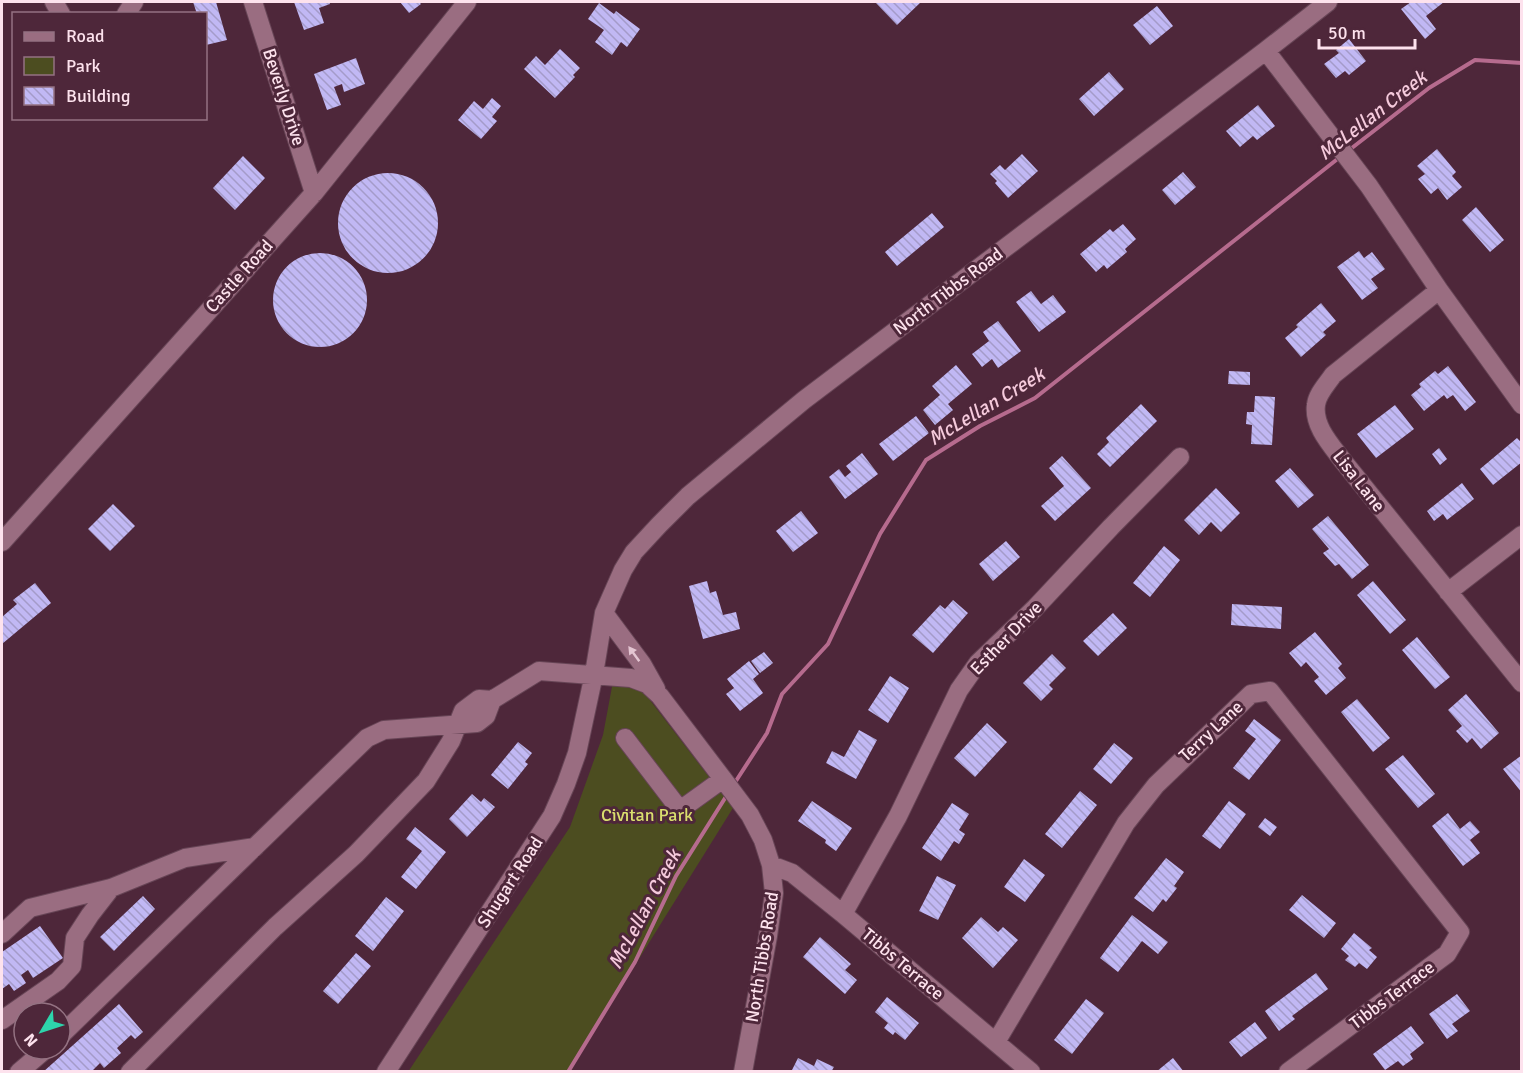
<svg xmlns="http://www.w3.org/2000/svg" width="1523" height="1073" viewBox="0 0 1523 1073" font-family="Signika,sans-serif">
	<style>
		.park { fill: #4c4d20 }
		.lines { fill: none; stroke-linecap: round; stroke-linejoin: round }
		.stream { stroke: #b66b8e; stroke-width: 4 }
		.building { fill: url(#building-back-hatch) }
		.minor-casing { stroke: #674556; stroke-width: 20 }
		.minor { stroke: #9a6d81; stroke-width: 18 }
		.oneway { fill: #e4c5d2 }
		.labels { text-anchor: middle; stroke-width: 6; stroke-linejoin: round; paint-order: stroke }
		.street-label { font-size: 18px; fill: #fde2ed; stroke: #4e273a }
		.park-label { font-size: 18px; fill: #d9dd6e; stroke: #4e273a }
		.water-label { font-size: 20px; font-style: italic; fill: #f5cadc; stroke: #4e273a }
	</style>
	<defs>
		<pattern id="building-back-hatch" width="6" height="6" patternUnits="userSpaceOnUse" patternTransform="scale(1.5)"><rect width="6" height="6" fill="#c1b8f4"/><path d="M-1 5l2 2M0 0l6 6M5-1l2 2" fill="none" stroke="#a49bc9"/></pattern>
	</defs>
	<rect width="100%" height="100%" fill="#4e273a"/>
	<!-- park -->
	<path class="park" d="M626,669L733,808L569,1071L408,1072L570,827L603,735L614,676Z"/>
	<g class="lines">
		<!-- stream -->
		<path class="stream" d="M1348,151L1429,88L1475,60L1522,63
			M734,784L767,733L782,694L828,644L880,534L926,460L980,426L1035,398L1340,157
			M568,1072L635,962L676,876L727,795"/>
	</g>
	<!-- building -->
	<path class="building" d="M193,2H216L227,40L206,45V14H197Z
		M294,2H329L330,4L319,8L324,23L304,30Z
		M400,2H419L421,4L409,13Z
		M875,2H921L897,25Z
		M1411,2H1444L1426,16L1436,29L1425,39L1401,9Z
		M599,3L614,14L616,11L640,29L627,47L621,42L612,55L595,42L604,30L588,19Z
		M1157,6L1173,26L1150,45L1133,25Z
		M1349,39L1366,61L1349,75L1345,71L1336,78L1324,64L1339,53L1336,50Z
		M560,49L580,68L573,75L575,77L555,98L524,69L536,56L545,65Z
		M356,58L365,84L344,92L342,84L334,87L341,105L327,110L314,74Z
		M1109,72L1124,89L1094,116L1079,99Z
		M492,98L501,106L492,117L497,121L481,139L458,120L474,101L483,109Z
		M1258,105L1275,126L1257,140L1253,136L1240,147L1226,131Z
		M1437,149L1456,172L1452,176L1462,187L1447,200L1438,188L1431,194L1418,179L1425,174L1417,166Z
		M1022,154L1038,171L1008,198L995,183L997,181L990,174L1000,165L1005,170Z
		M243,156L265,178L235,210L213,188Z
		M1183,172L1196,187L1175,205L1162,190Z
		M338 223a50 50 0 1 1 100 0a50 50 0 1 1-100 0Z
		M1476,207L1504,240L1490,252L1462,220Z
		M932,213L944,227L897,266L885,252Z
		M1123,224L1136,239L1125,249L1127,252L1107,269L1104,265L1096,272L1080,254L1110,229L1113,232Z
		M1359,251L1364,258L1372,252L1385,269L1371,279L1378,288L1362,300L1337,267Z
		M273 300a47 47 0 1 1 94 0a47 47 0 1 1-94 0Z
		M1031,291L1041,304L1053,295L1066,312L1039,332L1016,302Z
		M1321,303L1336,321L1323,332L1326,335L1301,357L1285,338L1298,327L1296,325Z
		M998,321L1021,351L998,368L992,359L982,367L972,354L989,341L983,332Z
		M956,365L972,384L948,404L953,410L935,425L923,410L940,395L932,386Z
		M1448,366L1476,402L1465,411L1453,395L1447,399L1444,395L1424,411L1411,395L1421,387L1419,384L1435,371L1438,374Z
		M1229,371L1250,372V385L1228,384Z
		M1255,396L1275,397L1272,445L1251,444L1252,425L1246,424L1247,412H1254Z
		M1141,404L1157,421L1110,467L1097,454L1109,442L1106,438Z
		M1395,405L1414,429L1376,458L1357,434Z
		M916,416L929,433L893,461L879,444Z
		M1517,438L1522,443V462L1493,485L1480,469Z
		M1439,448L1447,459L1440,465L1432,454Z
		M862,453L878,474L845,499L829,477L839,469L845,477L851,472L846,466Z
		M1062,456L1091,488L1055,521L1041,506L1064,486L1049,468Z
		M1290,468L1314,495L1298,508L1275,481Z
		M1462,483L1474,499L1447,520L1443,514L1434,521L1427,511Z
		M1216,488L1240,513L1221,532L1211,522L1199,535L1184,520Z
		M113,504L135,526L110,551L88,529Z
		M801,511L818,533L793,552L776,531Z
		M1328,516L1369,565L1352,579L1339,564L1335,566L1323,553L1329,549L1312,529Z
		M1006,541L1020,557L993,581L979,564Z
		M1164,546L1180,560L1150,597L1133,583Z
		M707,581L710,593L716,591L723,615L736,612L740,629L703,639L689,586Z
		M1373,581L1406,620L1390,634L1357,595Z
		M35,583L51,603L2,644V617L17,604L13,600Z
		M953,600L968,613L933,653L912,635L940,605L945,609Z
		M1232,604L1282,607L1281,629L1231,625Z
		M1113,613L1127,628L1098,656L1083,641Z
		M1315,632L1342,664L1338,668L1346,678L1326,695L1314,681L1319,677L1306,662L1301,667L1289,653Z
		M1417,637L1450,677L1435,689L1402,650Z
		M764,652L773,663L760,673L751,661Z
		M1052,654L1066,668L1049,685L1053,689L1041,701L1023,683Z
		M749,661L759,674L753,679L763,693L740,711L726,694L734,688L727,679Z
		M890,676L909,688L888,723L868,710Z
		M1466,694L1499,733L1481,749L1472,738L1467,743L1456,731L1462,726L1448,710Z
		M1357,699L1390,738L1373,752L1341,712Z
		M1254,719L1281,740L1249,780L1233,768L1256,739L1245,731Z
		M987,723L1007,742L975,777L954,758Z
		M859,730L877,740L856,779L826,763L832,751L844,757Z
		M518,742L532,753L525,762L528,764L508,789L491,775Z
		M1114,743L1133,758L1111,784L1093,769Z
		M1403,755L1435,794L1418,808L1385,769Z
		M1522,755V793L1503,769Z
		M1080,791L1097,805L1062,848L1045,834Z
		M472,794L481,802L484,798L495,807L467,837L449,819Z
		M812,801L852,828L836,851L825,843L826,840L798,821Z
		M1229,801L1246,814L1220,849L1202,836Z
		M952,803L969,814L959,830L965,834L959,844L954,841L941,861L922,848Z
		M1448,813L1460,829L1470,821L1480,832L1470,840L1480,853L1463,866L1432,826Z
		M1265,818L1277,827L1270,836L1258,827Z
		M415,827L446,852L416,889L401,877L422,851L406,839Z
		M1166,858L1184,872L1174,886L1177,888L1166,902L1163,899L1153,912L1134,898Z
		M1024,859L1045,875L1025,902L1004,887Z
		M937,876L956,885L938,920L919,911Z
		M1302,895L1336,923L1324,938L1289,910Z
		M143,896L155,909L114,951L100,937Z
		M386,897L404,911L373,951L355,936Z
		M1132,915L1168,942L1158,954L1142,941L1118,972L1100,958Z
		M981,917L998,932L1003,927L1018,940L993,968L962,938Z
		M40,926L63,958L33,978L28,970L21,975L26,983L14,991L9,984L2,989V952Z
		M1354,933L1372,948L1369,950L1377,957L1367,969L1359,963L1355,967L1345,960L1349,956L1341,949Z
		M820,937L851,964L845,970L857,980L845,994L803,957Z
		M356,953L371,966L338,1004L323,991Z
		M1316,973L1328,989L1292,1016L1295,1019L1279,1031L1265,1011Z
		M1457,994L1470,1011L1452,1024L1458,1031L1447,1039L1429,1014Z
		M887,997L919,1023L905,1040L895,1032L893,1035L884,1028L888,1023L875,1012Z
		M1086,999L1104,1013L1072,1054L1054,1040Z
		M119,1004L143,1032L135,1039L131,1035L117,1048L121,1053L104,1068L100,1063L91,1072H43Z
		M1255,1022L1267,1038L1241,1057L1229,1042Z
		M1411,1026L1424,1043L1410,1054L1413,1059L1403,1066L1398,1061L1385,1070L1373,1054Z
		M798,1058L814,1066L817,1059L834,1067L831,1072H791Z
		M1173,1058L1184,1072H1156Z"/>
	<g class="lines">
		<!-- minor casing -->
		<g class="minor-casing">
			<path id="minor" d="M54,2L61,14
				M253,2L314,193
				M126,14L134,2
				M1266,51L1369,186L1439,290L1522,405
				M1439,290L1333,375C1327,384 1317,394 1316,405C1313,426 1331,445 1343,461L1522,683
				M2,542L314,193L467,2
				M1448,592L1522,535
				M604,613L642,664L656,689
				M625,738L680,810L723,779
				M771,865L792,873L843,914L1031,1072
				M843,914L898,816L959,690L978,663L1035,608L1111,527L1180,457
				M2,934L30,908L111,888L185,858L255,847
				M2,1020L58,981L72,966L75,938L90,915L111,888
				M60,1036L367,738L384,730L477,723L486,716L492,700
				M996,1042L1126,823L1156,785L1251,694L1270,691L1460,932L1447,954L1288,1072
				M19,1072L46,1049
				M130,1072L275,927L356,854L426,781L451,741L463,711L479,699L492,700L539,671L631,678L647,684L660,696L723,779L750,815L763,840L771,865L774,893L768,936L743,1072
				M386,1072L552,816L566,784L577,753L594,674L604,613L623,570L634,552L659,525L688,496L804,400L1264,52L1328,2"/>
		</g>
		<!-- minor -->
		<use href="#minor" class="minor"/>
	</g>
	<!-- one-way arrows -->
	<defs><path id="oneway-solid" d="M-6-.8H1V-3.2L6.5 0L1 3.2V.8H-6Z" transform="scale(1.5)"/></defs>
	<use class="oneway" href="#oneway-solid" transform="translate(634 654) rotate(-126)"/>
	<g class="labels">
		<!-- street labels -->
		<g class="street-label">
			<text transform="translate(284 97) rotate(72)" y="6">Beverly Drive</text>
			<text transform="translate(239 276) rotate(-48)" y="6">Castle Road</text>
			<text transform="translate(948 291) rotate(-37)" y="6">North Tibbs Road</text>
			<text transform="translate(1359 481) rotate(52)" y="6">Lisa Lane</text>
			<text transform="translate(1006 638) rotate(-46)" y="6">Esther Drive</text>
			<text transform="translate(1211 731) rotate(-43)" y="6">Terry Lane</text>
			<text transform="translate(510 882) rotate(-57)" y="6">Shugart Road</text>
			<text transform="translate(762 957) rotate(-81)" y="6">North Tibbs Road</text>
			<text transform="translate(903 964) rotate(40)" y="6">Tibbs Terrace</text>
			<text transform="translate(1392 995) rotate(-37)" y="6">Tibbs Terrace</text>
		</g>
		<!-- park labels -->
		<g class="park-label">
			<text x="647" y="821">Civitan Park</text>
		</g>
		<!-- water labels -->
		<g class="water-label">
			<text transform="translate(1372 115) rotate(-38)" y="7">McLellan Creek</text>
			<text transform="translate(986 406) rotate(-31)" y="7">McLellan Creek</text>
			<text transform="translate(644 909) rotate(-62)" y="7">McLellan Creek</text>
		</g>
	</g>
	<!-- border -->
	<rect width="1523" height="1073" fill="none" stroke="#fde2ed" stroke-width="6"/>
	<!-- legend -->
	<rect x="12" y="12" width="195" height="108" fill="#4e273a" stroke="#947282" stroke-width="1.5"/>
	<rect x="24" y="32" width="30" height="9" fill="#9a6d81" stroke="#947282" stroke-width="1.5"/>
	<text x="66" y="42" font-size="18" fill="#fde2ed">Road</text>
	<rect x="24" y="57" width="30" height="18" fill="#4c4d20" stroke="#947282" stroke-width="1.5"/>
	<text x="66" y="72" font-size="18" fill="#fde2ed">Park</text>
	<rect x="24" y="87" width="30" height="18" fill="url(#building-back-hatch)" stroke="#947282" stroke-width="1.5"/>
	<text x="66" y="102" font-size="18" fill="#fde2ed">Building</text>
	<!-- north arrow -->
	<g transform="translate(42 1031) rotate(231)"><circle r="28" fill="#4e273a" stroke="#947282" stroke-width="1.5"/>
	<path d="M0-4.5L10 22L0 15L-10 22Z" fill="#2dd4ab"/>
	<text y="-9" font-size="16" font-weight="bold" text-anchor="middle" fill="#fde2ed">N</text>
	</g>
	<!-- scale -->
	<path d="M1319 39v9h96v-9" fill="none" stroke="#fde2ed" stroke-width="3"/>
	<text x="1328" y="39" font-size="18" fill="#fde2ed" stroke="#4e273a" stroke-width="4.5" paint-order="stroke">50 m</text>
</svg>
